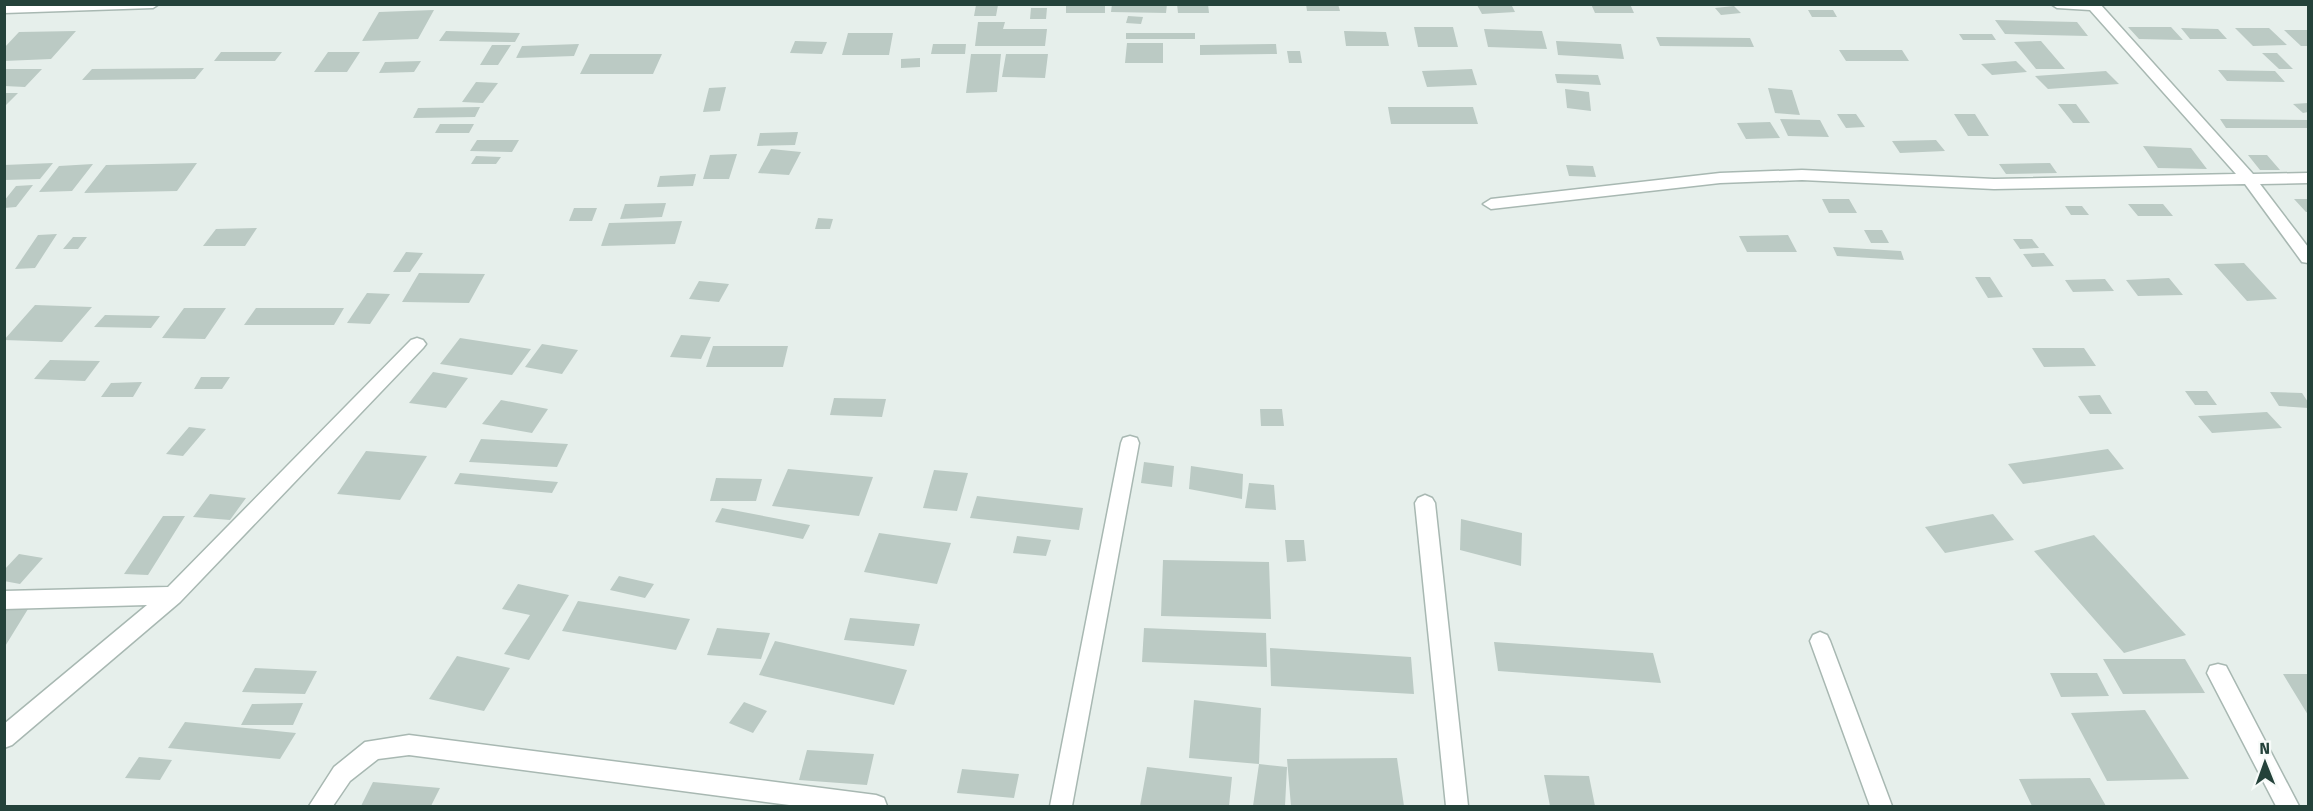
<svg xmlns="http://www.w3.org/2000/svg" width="2313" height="811" viewBox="0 0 2313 811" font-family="'Fira Sans',sans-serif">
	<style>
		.building { fill: #bbcac4 }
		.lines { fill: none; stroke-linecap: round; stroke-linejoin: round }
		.minor-casing { stroke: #a8b8b2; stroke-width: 3 }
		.minor { fill: #fff; fill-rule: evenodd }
	</style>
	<rect width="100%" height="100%" fill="#e6efeb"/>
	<!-- building -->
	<path class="building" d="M1066,4H1105V13H1066Z
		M1112,4H1167L1166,13L1111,12Z
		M1177,4H1208L1209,13H1178Z
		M1306,4H1338L1340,11H1307Z
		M1511,4L1515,12L1482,14L1477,5Z
		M1591,4H1630L1634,13H1595Z
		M976,5H998L996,16H974Z
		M1734,6L1741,13L1721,15L1715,8Z
		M1031,8H1047L1046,19H1030Z
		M434,10L418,39L362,41L379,12Z
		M1808,10H1833L1837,17H1812Z
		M1128,16L1143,17L1141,24L1126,23Z
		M1995,20L2077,22L2088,36L2005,34Z
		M978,22H1005L1003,29H1047L1045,46H975Z
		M1414,27H1453L1458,47H1418Z
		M2128,27H2171L2183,40L2139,39Z
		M2181,28L2218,29L2227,39H2190Z
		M2235,28H2269L2287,45L2253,46Z
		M1484,29L1542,31L1547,49L1488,47Z
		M2284,30H2308V46H2301Z
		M76,31L51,59L4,61V48L19,32Z
		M446,31L520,33L515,42L439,41Z
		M1344,31L1386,32L1389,46H1346Z
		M848,33H893L889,55H842Z
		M1126,33H1195V39H1126Z
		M1959,34H1992L1996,40H1963Z
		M1656,37L1750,38L1754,47L1660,46Z
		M795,41L827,42L822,54L790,53Z
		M1556,41L1621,44L1624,59L1558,55Z
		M2041,41L2065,69H2036L2014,42Z
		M1127,43H1163V63H1125Z
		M579,44L574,56L516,58L522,46Z
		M933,44H966L965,54H931Z
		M1276,44L1277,54L1200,55V45Z
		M492,45H511L498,65H480Z
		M1839,50H1902L1909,61H1846Z
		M1287,51H1300L1302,63H1289Z
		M221,52H282L275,61H214Z
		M328,52H360L347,72H314Z
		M2262,53H2277L2293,69H2279Z
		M590,54H662L653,74H580Z
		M971,54H1001L997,92L966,93Z
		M1006,54H1048L1045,78L1002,77Z
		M920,58V67L901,68V59Z
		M421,61L414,72L379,73L385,62Z
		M2016,61L2027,72L1992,75L1981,64Z
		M204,68L195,79L82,80L92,69Z
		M4,69H42L25,87L4,86Z
		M1472,69L1477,85L1427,87L1422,71Z
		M2218,70L2275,71L2285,82L2227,81Z
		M2106,71L2119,84L2048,89L2035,76Z
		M1555,74L1598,75L1601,85L1557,83Z
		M476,82L498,83L483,103L462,102Z
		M726,87L720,111L703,112L709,88Z
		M1768,88L1792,90L1800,115L1775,113Z
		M1565,89L1589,92L1591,111L1567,108Z
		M4,93H18L4,107Z
		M2308,103V112L2303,113L2293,104Z
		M2058,104H2076L2090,123H2073Z
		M480,107L475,117L413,118L418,108Z
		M1388,107H1473L1478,124H1391Z
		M1837,114H1856L1865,127L1846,128Z
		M1954,114H1975L1989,136H1968Z
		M1780,119L1820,120L1829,137L1788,136Z
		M2220,119L2308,120V128H2226Z
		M1770,122L1780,138L1746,139L1737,123Z
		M440,124H474L469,133H435Z
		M798,132L795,145L757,146L760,133Z
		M477,140H519L512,152L470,151Z
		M1936,140L1945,151L1900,153L1892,141Z
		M2143,146L2191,148L2207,169L2158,168Z
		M771,149L801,152L789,175L758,173Z
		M737,154L729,179H703L710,155Z
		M2248,155H2267L2280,170H2260Z
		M476,156L501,157L496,164H471Z
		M53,163L40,179L4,180V165Z
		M197,163L177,191L84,193L106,165Z
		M2050,163L2057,173L2006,174L1999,164Z
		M93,164L72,191L39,192L59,166Z
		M1566,165L1593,166L1596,177L1569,176Z
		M696,174L693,186L657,187L660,176Z
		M33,185L16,207L4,208V201L16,186Z
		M1822,199H1849L1857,213H1829Z
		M2294,199H2308V212H2306Z
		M666,203L662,217L620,219L625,204Z
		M2128,204H2163L2173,216H2138Z
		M2065,206H2082L2089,215H2071Z
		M574,208H597L592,221H569Z
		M818,218L833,219L830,229H815Z
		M682,221L675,244L601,246L609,223Z
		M257,228L245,246H203L216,229Z
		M1864,230H1882L1889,243H1871Z
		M57,234L35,268L15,269L38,235Z
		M1788,235L1797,252H1747L1739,236Z
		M73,237H87L78,249H63Z
		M2013,239H2032L2039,248L2020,249Z
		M1833,247L1901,251L1904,260L1837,256Z
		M406,252L423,253L410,272H393Z
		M2044,253L2054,266L2032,267L2023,254Z
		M2244,263L2277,299L2247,301L2214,264Z
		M419,273L485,274L469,303L402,302Z
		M1975,277H1990L2003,297L1988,298Z
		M2169,278L2183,295L2138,296L2126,280Z
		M2105,279L2114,291L2073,292L2065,280Z
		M699,281L729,284L719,302L689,299Z
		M367,293L390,294L370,324L347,323Z
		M35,305L92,307L62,342L4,340Z
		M184,308H226L205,339L162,338Z
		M256,308H344L334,325H244Z
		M105,315L160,316L151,328L94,327Z
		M681,335L711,337L701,359L670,357Z
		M460,338L531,349L512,375L440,364Z
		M542,344L578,350L562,374L525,367Z
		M713,346H788L783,367H706Z
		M2032,348H2084L2096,366L2044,367Z
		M50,360L100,361L85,381L34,379Z
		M433,372L468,378L446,408L409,403Z
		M201,377H230L222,389H194Z
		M142,382L133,397H101L111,383Z
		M2185,391H2207L2217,405H2195Z
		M2270,392L2302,393L2308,402V408L2279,406Z
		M2100,395L2112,414H2090L2078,396Z
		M834,398L886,399L882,417L830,415Z
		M501,400L548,409L532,433L482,424Z
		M1260,409H1282L1284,426H1261Z
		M2267,412L2282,428L2212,433L2198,416Z
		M189,427L206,429L183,456L166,454Z
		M481,439L568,444L557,467L469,462Z
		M2108,449L2124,469L2023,484L2008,464Z
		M366,451L427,456L400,500L337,494Z
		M1144,462L1174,466L1172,487L1141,483Z
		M1191,466L1243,474L1242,499L1189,489Z
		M788,469L873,477L859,516L772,506Z
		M934,470L968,473L957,511L923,508Z
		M460,473L558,482L552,493L454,484Z
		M716,478L762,479L756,501H710Z
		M1249,483L1274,485L1276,510L1245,508Z
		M210,494L246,498L230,520L193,517Z
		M977,496L1083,508L1079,530L970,518Z
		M722,508L810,525L803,539L715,522Z
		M1993,514L2014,540L1945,553L1925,527Z
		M163,516H185L148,575L124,574Z
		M1461,519L1522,533L1521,566L1460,550Z
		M879,533L951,543L937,584L864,572Z
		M2094,535L2186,635L2124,653L2034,551Z
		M1017,536L1051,540L1046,556L1013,553Z
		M1285,540H1304L1306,561L1287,562Z
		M19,554L43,558L20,584L4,581V570Z
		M1163,560L1269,562L1271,619L1161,616Z
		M619,576L654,584L645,598L610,590Z
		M518,584L569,595L529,660L504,654L530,615L502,609Z
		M578,601L690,619L676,650L562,631Z
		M28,609L4,648V610Z
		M850,618L920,624L914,646L844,640Z
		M717,628L770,633L761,659L707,655Z
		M1144,628L1266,633L1267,667L1142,662Z
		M775,641L907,670L894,705L759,675Z
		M1494,642L1653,653L1661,683L1498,671Z
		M1270,648L1411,657L1414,694L1271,686Z
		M457,656L510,668L484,711L429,699Z
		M2103,659H2185L2205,693L2123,694Z
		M255,668L317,671L305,694L242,692Z
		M2050,673H2097L2109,696L2061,697Z
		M2283,674H2308V715Z
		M1194,700L1261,708L1259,764L1189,758Z
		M744,702L767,711L753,733L729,723Z
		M303,703L293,725H241L252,704Z
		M2145,710L2189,779L2107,781L2071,713Z
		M185,722L296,733L280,759L168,748Z
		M807,750L874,754L867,785L799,780Z
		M139,757L172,760L160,780L125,778Z
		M1397,758L1404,806H1291L1287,759Z
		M1259,764L1287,767L1285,806H1253Z
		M1147,767L1232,777L1229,806H1140Z
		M962,769L1019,774L1014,798L957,793Z
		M1544,775L1589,776L1595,806H1550Z
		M2090,778L2106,806H2032L2019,779Z
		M373,782L440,788L431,806H361Z"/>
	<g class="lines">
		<!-- minor casing -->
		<g class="minor-casing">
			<path id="minor" d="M159,4L153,8L4,13V5Z
				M2051,4H2100L2253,174L2308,173V183L2260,184L2308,247V263L2302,262L2245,184L1994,189L1802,180L1720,183L1491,209L1483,204L1491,199L1720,173L1802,170L1994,179L2236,174L2090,10L2057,8Z
				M417,338L423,340L426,344L423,348L180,602L12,745L4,748V724L147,605L4,609V591L168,587L411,340Z
				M1130,436L1137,438L1139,443L1072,806H1050L1121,443L1123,438Z
				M1425,495L1432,498L1435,503L1468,806H1446L1415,503L1418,498Z
				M1820,632L1827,635L1830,641L1892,806H1870L1810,641L1813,635Z
				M2218,664L2226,666L2299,806H2276L2207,673L2210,666Z
				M409,735L876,795L884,798L887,806H797L409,755L378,759L350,781L333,806H309L334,767L365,742Z"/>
		</g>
		<!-- minor -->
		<use href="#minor" class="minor"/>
	</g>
	<!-- border -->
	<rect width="2313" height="811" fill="none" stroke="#24423a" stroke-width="12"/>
	<!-- north arrow -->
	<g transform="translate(2265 763) rotate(359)" stroke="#f7fbf9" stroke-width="4.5" paint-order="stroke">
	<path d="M0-4.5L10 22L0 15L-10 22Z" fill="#24423a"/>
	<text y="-9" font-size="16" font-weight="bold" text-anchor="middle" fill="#24423a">N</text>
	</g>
</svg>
